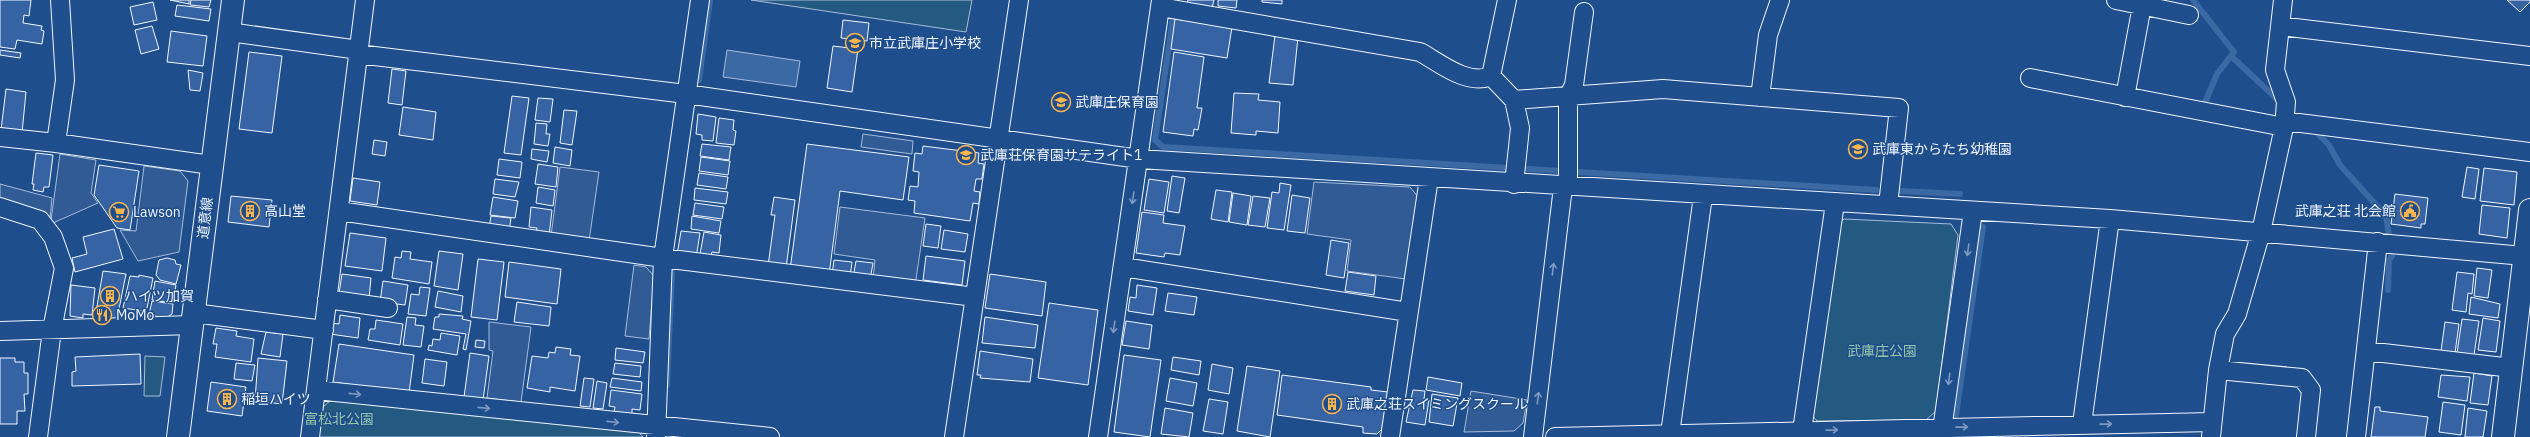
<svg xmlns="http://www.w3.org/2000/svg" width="2530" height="437" viewBox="0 0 2530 437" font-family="'IBM Plex Sans','Noto Sans JP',sans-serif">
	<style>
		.green { fill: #245a82; stroke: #a8bbd7 }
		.parking { fill: #305b95; stroke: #a8bbd7 }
		.water { fill: #3b69a3; stroke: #a8bbd7 }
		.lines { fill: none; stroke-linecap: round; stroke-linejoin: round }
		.stream { stroke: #3b69a3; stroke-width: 6 }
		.building { fill: #3563a3; stroke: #f2f6ff }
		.minor-casing { stroke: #f2f6ff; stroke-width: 20 }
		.tertiary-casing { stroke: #f2f6ff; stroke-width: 24 }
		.minor { stroke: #1f4e8c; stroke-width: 18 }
		.tertiary { stroke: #1f4e8c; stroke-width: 22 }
		.oneway { stroke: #7e9ac0 }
		.labels { text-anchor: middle; stroke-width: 3; stroke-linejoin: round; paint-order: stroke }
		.poi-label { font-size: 14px; fill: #f2f6ff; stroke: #1f4e8c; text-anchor: start }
		.street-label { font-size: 14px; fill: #f2f6ff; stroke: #1f4e8c }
		.park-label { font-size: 14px; fill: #97c8a6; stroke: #1f4e8c }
	</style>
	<rect width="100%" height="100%" fill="#1f4e8c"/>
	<!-- green -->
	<path class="green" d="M751,0H972L966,32Z
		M1844,219L1951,224L1958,235L1936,411L1926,420L1817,421L1811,414L1839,223Z
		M145,356L165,357L160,396H144Z
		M332,399L638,431L643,437H319L322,408Z"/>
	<!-- parking -->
	<path class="parking" d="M863,134L913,141L912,154L861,147Z
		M60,154L96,160L91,193L98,203L53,223L51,220Z
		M144,166L180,171L188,181L179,252L138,261L120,230L136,231Z
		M560,167L599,172L589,241L551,236Z
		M1314,182L1410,187L1418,197L1406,279L1347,271L1351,240L1307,234Z
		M0,184L52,198L50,219L0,200Z
		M840,207L925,218L915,286L873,280L875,260L834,254Z
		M634,265L646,267L654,276L649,339L625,336Z
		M489,322L531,327L521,402L487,398L493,351L489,350Z
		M1471,391L1527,400L1523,423L1514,431L1464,432Z"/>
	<!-- water -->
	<path class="water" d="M727,50L800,61L796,87L723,77Z"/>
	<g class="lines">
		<!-- stream -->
		<path class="stream" d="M2193,0L2234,52L2217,74L2203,107
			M1173,19L1155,140L1163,147L1876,190
			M2231,56L2279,101
			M699,80L710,0
			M2314,130L2329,145L2340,165L2386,216L2392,256L2389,260L2388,290
			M1901,191L1960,194
			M667,385L672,273
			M1956,415L1983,227"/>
	</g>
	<!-- building -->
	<path class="building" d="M0,0H31L29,16L24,15L23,23L42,26L41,30L44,31L42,44L17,40L15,49L0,47Z
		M170,0H189V4Z
		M191,0H211L209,7L190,5Z
		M1188,0H1214L1212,8L1187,4Z
		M1218,0H1237L1236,8L1218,6Z
		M1262,0H1282V4L1262,2Z
		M2507,0H2530V2L2520,12Z
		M153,2L157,20L134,25L130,7Z
		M177,5L211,9L209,21L175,16Z
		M1175,19L1232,27L1227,58L1171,49Z
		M843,20L869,23L867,41L841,38Z
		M152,26L159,49L141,54L135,30Z
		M171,31L207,36L203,66L167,62Z
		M1275,35L1298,37L1293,85L1269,83Z
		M833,46L858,49L852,92L827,88Z
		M0,50L21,53L20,58L0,55Z
		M249,52L282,56L272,133L239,129Z
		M1174,52L1204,57L1197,108H1202L1198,130L1194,129L1193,136L1163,132Z
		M392,69L406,71L402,105L388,103Z
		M188,70L203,73L200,91L190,90Z
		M6,89L26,92L22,133L1,130Z
		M1234,93L1259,94L1258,100L1280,102L1278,133L1256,131V135L1231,133Z
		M512,96L529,98L521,155L504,153Z
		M538,98L553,99L550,122L535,120Z
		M403,107L436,112L433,140L399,135Z
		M564,110L577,111L572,145L560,143Z
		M698,114L716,117L713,141L702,140V135L696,134Z
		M719,118L734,120L733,130L736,131L734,145L716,143Z
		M536,123L547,124L546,134H550L548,146L534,144Z
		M374,140L387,142L385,156L372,154Z
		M702,144L731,147L729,160L700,156Z
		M807,144L909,157L903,200L840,191L829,275L790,270Z
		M923,146L979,153L978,163L984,164L982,179H976L974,191L980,192L979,204L973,203L970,221L914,213L915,201L908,200L910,186L918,187L919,172L913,171L915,153L922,154Z
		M555,147L572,150L570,166L553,163Z
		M532,149L549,151L547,162L531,159Z
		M36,153L53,155L49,187H44L43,192L33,190L34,184H32Z
		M701,157L730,161L728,175L699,171Z
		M499,159L522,162L520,178L497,175Z
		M538,164L558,167L556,187L535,184Z
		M99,165L139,171L130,230L117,228L94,195Z
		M2467,167L2479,169L2475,199L2462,197Z
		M2484,168L2517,172L2514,205L2480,201Z
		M699,173L728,177L726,189L697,185Z
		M1172,176L1185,178L1179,213L1167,211Z
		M353,178L380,182L377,205L350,201Z
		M495,179L519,182L515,197L493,194Z
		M1149,179L1169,182L1164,213L1144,210Z
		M1280,183L1291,185L1284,230L1267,228L1272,192L1279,193Z
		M538,187L555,190L553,206L536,203Z
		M695,188L728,192L726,204L694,200Z
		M1216,190L1232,192L1228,222L1211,219Z
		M1233,193L1251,196L1247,225L1229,222Z
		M2395,194L2428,198L2425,224H2421V228L2391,224Z
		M1292,195L1310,198L1305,233L1287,231Z
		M231,196L272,200L269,227L228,222Z
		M1253,196L1270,198L1265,227L1248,225Z
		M493,197L518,201L515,218L490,215Z
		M774,197L795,200L786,268L768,266L775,215H771Z
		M695,203L724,207L722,219L693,215Z
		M2482,205L2510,208L2507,238L2479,234Z
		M531,207L552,210L549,237L536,235L537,228L529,227Z
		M1142,212L1164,215L1163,223L1185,226L1180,255L1165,253L1164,257L1136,253Z
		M491,216L511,218L509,232L489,229Z
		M692,216L721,221L719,233L691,229Z
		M926,224L941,226L938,248L923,246Z
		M114,229L123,259L75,272L72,258L87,254L83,237Z
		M944,230L968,234L965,252L941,249Z
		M681,231L700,233L696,258L677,255Z
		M704,232L721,235L719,253L712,252L711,256L700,254Z
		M350,233L386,238L382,271L345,266Z
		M1331,240L1349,243L1344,278L1326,275Z
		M402,251L411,252L410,259L432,262L429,284L392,278L395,257L401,258Z
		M439,251L463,254L458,290L434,286Z
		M926,256L965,261L962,285L923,280Z
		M167,258L175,260L176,264L181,265L176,284L160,280L156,275L159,260Z
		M478,259L504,262L497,320L471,317Z
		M834,260L852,262L850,278L832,275Z
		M856,261L873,263L870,280L853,278Z
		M509,262L561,269L557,304L505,297Z
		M2477,268L2492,270L2488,298L2474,296Z
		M103,271L126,274L117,319L95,318Z
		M1348,272L1376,276L1374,295L1345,291Z
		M2457,272L2474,274L2472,294L2468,293L2466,312L2452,310Z
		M342,274L371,278L369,298L339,294Z
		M990,274L1046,282L1042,316L985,308Z
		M139,275L153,278L147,308L143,311L123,308L130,276L139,277Z
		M155,281L176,285L173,303L152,300Z
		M383,281L408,285L405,305L380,302Z
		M71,285L95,288L92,315L83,314V318L70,316Z
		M1137,285L1157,288L1153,315L1128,311L1130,297L1136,298Z
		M420,287L430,288L426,316L408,314L411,294L419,295Z
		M438,291L463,296L461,312L435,307Z
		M1168,293L1197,297L1194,315L1165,311Z
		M2471,297L2500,304L2498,318L2469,314Z
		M152,301L173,304L172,314L166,318L149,315Z
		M517,302L551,307L549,326L514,322Z
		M1049,303L1098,310L1088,385L1038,378Z
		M439,314L463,316L462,319L471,321L466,350L463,349L466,334L433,329L435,317H439Z
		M340,315L360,318L358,338L330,334L331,323L339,324Z
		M407,317L416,318L415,325L424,326L421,347L403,345Z
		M985,317L1038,325L1035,348L982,343Z
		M2483,318L2500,321L2496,352L2478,350Z
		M2462,319L2479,321L2474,355L2457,353Z
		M376,320L403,324L400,345L368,340L370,329H375Z
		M1126,321L1152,325L1149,349L1122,345Z
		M2445,322L2459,324L2455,353L2441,351Z
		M216,328L237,331L236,336L254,339L251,362L215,357L217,344H213Z
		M266,332L283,334L280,357L261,354Z
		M441,333L460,336L457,355L428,350L429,345L432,346L433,339L440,340Z
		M476,340L485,341L484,348L475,347Z
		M339,344L414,355L409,393L333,382Z
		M556,347L571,349L570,355L580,356L575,391L550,387V392L527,388L532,356L548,358L549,352L555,353Z
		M616,348L645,352L643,363L615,360Z
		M980,351L1033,359L1030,382L980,378L981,375H977Z
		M470,353L489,356L483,400L464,397Z
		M140,354L141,384L72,386V372L76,371L75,357Z
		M1124,355L1161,360L1150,437L1114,432Z
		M1173,357L1201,361L1199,375L1171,370Z
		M0,358H15V362H24V373H28V394H24L25,411H17V424H0Z
		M258,358L287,361L282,404L255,401Z
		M425,359L447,362L444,386L422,383Z
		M236,363L255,365L252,381L234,379Z
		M615,363L641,366L640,377L613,374Z
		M1212,364L1233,368L1229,394L1208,390Z
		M1247,366L1280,371L1270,437L1237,431Z
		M2474,373L2492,376L2488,405L2470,403Z
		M1282,375L1371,387V390L1388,392L1382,429L1377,434L1363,433V427L1277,415Z
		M2441,375L2470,377L2467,401L2438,397Z
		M1428,377L1462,383L1460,396L1426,390Z
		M584,378L594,379L590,407L580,406Z
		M612,378L642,382L641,391L610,387Z
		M1170,378L1197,383L1193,406L1166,401Z
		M597,381L607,383L603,409L593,408Z
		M211,382L246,387L242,416L207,411Z
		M611,390L642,394L640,410L632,409V414L614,412L615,407L609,406Z
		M1413,390L1425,391L1424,399L1429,400L1425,425L1406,422Z
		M1432,394L1458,398L1453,426L1429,422Z
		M1209,399L1228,402L1223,434L1203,431Z
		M2443,402L2465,405L2461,435L2439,432Z
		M2375,407H2380V411L2428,417L2425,437H2371Z
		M1165,408L1193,413L1189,437L1161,434Z
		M2468,408L2487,411L2483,437H2465Z"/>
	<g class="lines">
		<!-- minor casing -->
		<g class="minor-casing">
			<path id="minor" d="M1507,0L1491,76L1514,100L1520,128L1514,184
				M2116,0L2189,15
				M1160,7L1420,52C1440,63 1467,86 1491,76
				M2280,26L2530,56
				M229,32L359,50
				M358,54L686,94L1139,159L2110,219L2524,256
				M2030,78L2284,127
				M1760,97L1768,35L1780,0
				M2125,97L2143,0
				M1514,100L1663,89L1899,108L1888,205
				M2284,121L2530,152
				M0,137L56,143L65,80L60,0
				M56,143L211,165
				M1568,187V97L1574,85L1584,12
				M0,207L40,220L53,237L64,268L52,330L38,437
				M339,211L663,258L975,297
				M1123,267L1408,312
				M327,299L388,308
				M194,313L324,330
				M0,331L192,325
				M2366,351L2512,368
				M2218,370L2302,378L2311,390L2306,437
				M316,390L770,437
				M2082,424L2110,219
				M1802,431L1835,203
				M1670,434L1703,196
				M310,437L365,0
				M656,437L663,258L700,0
				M954,437L1019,0
				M1098,437L1161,0
				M1390,437L1429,178
				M1533,437L1563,187
				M1555,437L2212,422
				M1941,437L1973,211
				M2211,437L2218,370L2225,334L2237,314L2261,232L2284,127L2286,102L2275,70L2283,0
				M2356,437L2378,242"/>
		</g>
		<!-- tertiary casing -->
		<g class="tertiary-casing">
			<path id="tertiary" d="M178,437L233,0
				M2503,437L2530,210"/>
		</g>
		<!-- minor -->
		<use href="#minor" class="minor"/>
		<!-- tertiary -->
		<use href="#tertiary" class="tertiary"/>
	</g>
	<!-- one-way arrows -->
	<defs><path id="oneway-shaft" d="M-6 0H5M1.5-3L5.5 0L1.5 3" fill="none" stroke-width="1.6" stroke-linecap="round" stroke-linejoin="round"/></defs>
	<g class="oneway">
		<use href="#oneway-shaft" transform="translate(1133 198) rotate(98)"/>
		<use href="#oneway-shaft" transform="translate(1968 250) rotate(98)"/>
		<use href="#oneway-shaft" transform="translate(1553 269) rotate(-83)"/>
		<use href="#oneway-shaft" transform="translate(1114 327) rotate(98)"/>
		<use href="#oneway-shaft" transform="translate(1949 379) rotate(98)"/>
		<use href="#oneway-shaft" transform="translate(355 394) rotate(6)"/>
		<use href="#oneway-shaft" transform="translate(1538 398) rotate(-83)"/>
		<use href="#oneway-shaft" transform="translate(484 408) rotate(6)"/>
		<use href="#oneway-shaft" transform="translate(613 422) rotate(6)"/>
		<use href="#oneway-shaft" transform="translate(2106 424) rotate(-1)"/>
		<use href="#oneway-shaft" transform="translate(1962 427) rotate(-1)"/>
		<use href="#oneway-shaft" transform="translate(1832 430) rotate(-1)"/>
	</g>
	<!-- icons -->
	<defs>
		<g id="school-ring" transform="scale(1)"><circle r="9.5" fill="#1f4e8c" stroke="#ffb74d" stroke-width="1.5"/><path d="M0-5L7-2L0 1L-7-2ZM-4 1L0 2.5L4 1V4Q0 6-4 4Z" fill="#ffb74d"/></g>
		<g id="building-ring" transform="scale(1)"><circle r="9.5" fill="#1f4e8c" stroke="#ffb74d" stroke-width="1.5"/><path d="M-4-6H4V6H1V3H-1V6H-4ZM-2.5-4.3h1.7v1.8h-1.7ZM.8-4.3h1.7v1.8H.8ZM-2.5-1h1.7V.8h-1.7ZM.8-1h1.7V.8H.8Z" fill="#ffb74d"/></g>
		<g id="civic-ring" transform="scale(1)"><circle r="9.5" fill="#1f4e8c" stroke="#ffb74d" stroke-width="1.5"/><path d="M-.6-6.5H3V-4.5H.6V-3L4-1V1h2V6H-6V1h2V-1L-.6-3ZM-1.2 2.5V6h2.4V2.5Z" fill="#ffb74d"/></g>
		<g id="supermarket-ring" transform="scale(1)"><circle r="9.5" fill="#1f4e8c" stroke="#ffb74d" stroke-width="1.5"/><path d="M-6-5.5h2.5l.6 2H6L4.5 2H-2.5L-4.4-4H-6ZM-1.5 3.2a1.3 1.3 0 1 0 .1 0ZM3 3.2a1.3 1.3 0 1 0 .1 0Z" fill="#ffb74d"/></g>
		<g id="restaurant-ring" transform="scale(1)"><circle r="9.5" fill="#1f4e8c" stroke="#ffb74d" stroke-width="1.5"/><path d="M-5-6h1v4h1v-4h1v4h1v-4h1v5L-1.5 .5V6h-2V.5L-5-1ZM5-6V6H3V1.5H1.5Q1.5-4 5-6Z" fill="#ffb74d"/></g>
	</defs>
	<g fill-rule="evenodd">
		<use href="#school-ring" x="855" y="43"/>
		<use href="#school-ring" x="1061" y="102"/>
		<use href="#school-ring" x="1858" y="149"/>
		<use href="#school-ring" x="966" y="155"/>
		<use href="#building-ring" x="250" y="211"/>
		<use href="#civic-ring" x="2410" y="211"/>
		<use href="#supermarket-ring" x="119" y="212"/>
		<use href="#building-ring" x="110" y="296"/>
		<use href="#restaurant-ring" x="102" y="315"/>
		<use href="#building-ring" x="227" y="399"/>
		<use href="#building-ring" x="1332" y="404"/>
	</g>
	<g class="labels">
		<!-- poi labels -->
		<g class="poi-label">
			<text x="869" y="48">市立武庫庄小学校</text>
			<text x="1075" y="107">武庫庄保育園</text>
			<text x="1872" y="154">武庫東からたち幼稚園</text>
			<text x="980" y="160">武庫荘保育園サテライト1</text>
			<text x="264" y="216">高山堂</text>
			<text x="2396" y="216" text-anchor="end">武庫之荘 北会館</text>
			<text x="133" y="217">Lawson</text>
			<text x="124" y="301">ハイツ加賀</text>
			<text x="116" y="320">MoMo</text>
			<text x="241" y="404">稲垣ハイツ</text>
			<text x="1346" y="409">武庫之荘スイミングスクール</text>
		</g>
		<!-- street labels -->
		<g class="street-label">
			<text transform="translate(205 218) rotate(-83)" y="5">道意線</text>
		</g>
		<!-- park labels -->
		<g class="park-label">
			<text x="1882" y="356">武庫庄公園</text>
			<text x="339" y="424">富松北公園</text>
		</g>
	</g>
</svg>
